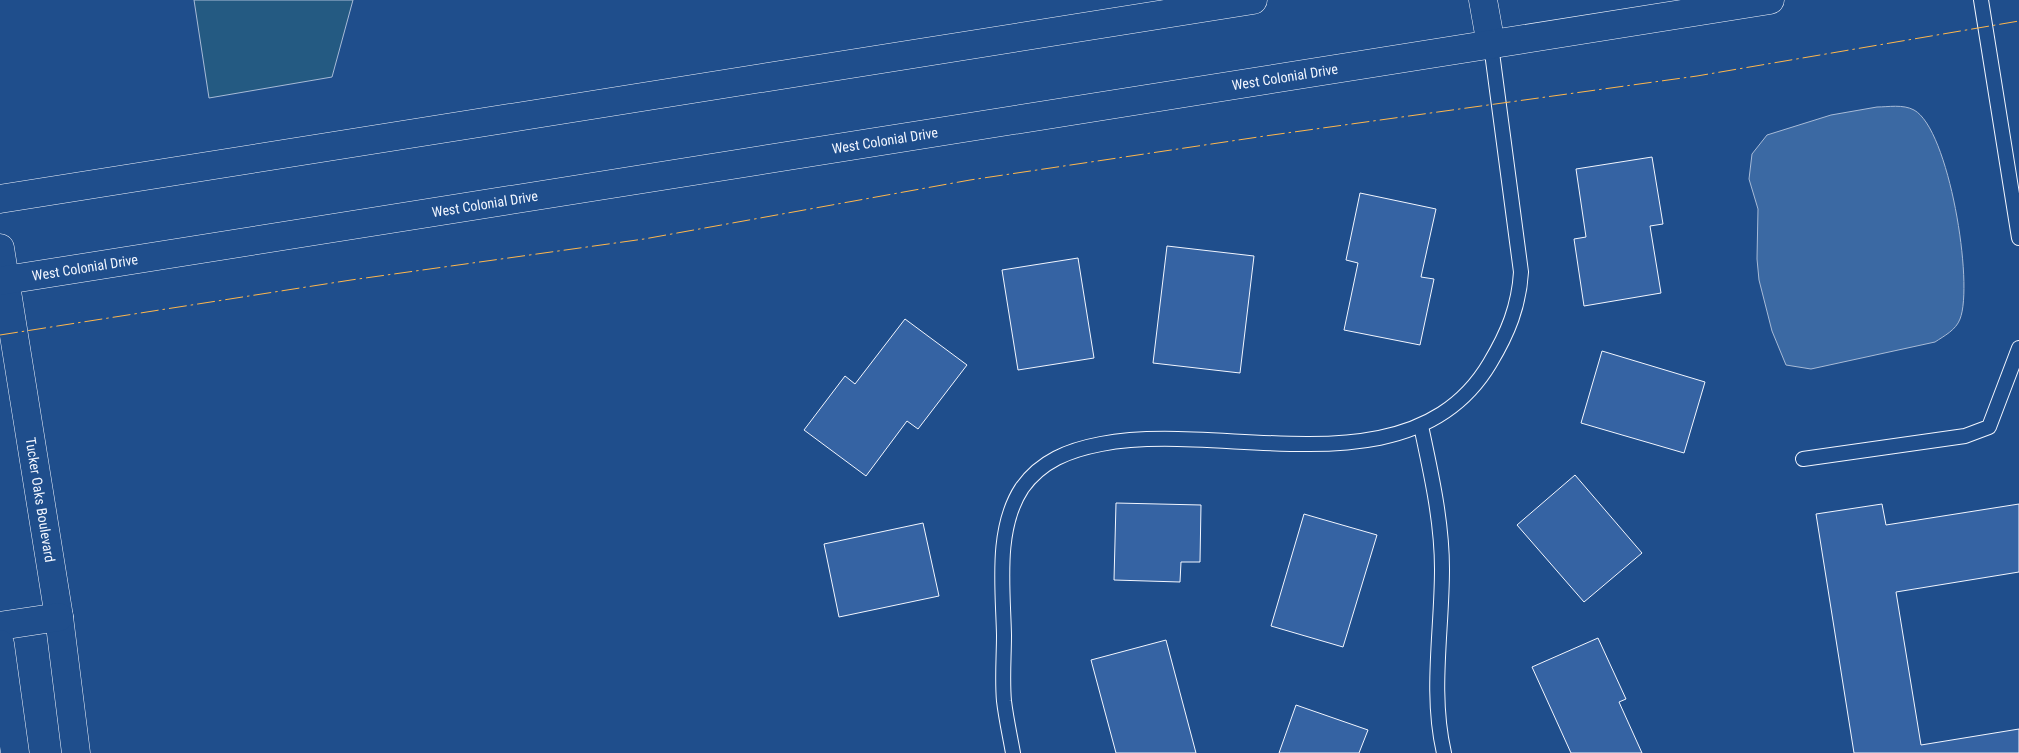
<svg xmlns="http://www.w3.org/2000/svg" width="2019" height="753" viewBox="0 0 2019 753" font-family="'Roboto Condensed',sans-serif">
	<style>
		.green { fill: #245a82; stroke: #a8bbd7 }
		.water { fill: #3b69a3; stroke: #a8bbd7 }
		.building { fill: #3563a3; stroke: #f2f6ff }
		.lines { fill: none; stroke-linecap: round; stroke-linejoin: round }
		.service-casing { stroke: #f2f6ff; stroke-width: 16 }
		.minor-casing { stroke: #f2f6ff; stroke-width: 29 }
		.trunk-casing { stroke: #f2f6ff; stroke-width: 29 }
		.service { stroke: #1f4e8c; stroke-width: 14 }
		.minor { stroke: #1f4e8c; stroke-width: 28 }
		.trunk { stroke: #1f4e8c; stroke-width: 28 }
		.power { stroke: #ffb74d; stroke-width: 1; stroke-dasharray: 18 4 2.5 4; stroke-linecap: butt }
		.labels { text-anchor: middle; stroke-width: 4; stroke-linejoin: round; paint-order: stroke }
		.street-label { font-size: 14px; fill: #f2f6ff; stroke: #1f4e8c }
	</style>
	<rect width="100%" height="100%" fill="#1f4e8c"/>
	<!-- green -->
	<path class="green" d="M194,0H353L332,77L209,98Z"/>
	<!-- water -->
	<path class="water" d="M1877,107C1888,107 1903,104 1914,110C1949,129 1974,284 1960,319C1956,330 1944,336 1935,342L1811,369L1786,365L1772,331L1759,280L1757,259L1758,209L1749,179L1752,154L1767,135L1831,115Z"/>
	<!-- building -->
	<path class="building" d="M1652,157L1663,224L1650,226L1661,293L1584,306L1574,239L1586,237L1576,169Z
		M1360,193L1436,209L1421,277L1434,279L1420,345L1344,330L1358,263L1346,260Z
		M1167,246L1254,256L1240,373L1153,363Z
		M1078,258L1094,358L1018,370L1002,270Z
		M905,319L967,365L918,429L907,421L866,476L804,430L845,376L855,384Z
		M1602,351L1705,382L1684,453L1581,423Z
		M1575,475L1642,553L1584,602L1517,525Z
		M1116,503L1201,505L1200,562H1181L1180,582L1114,580Z
		M1882,504L1886,525L2019,504V572L1896,592L1921,745L2019,729V753H1854L1816,514Z
		M1304,514L1377,535L1343,647L1271,626Z
		M923,523L939,596L839,617L824,544Z
		M1598,638L1626,699L1619,702L1642,753H1571L1532,667Z
		M1166,640L1196,753H1116L1091,660Z
		M1296,705L1368,730L1359,753H1279Z"/>
	<g class="lines">
		<!-- service casing -->
		<g class="service-casing">
			<path id="service" d="M1981,0L2019,238
				M1421,426C1431,473 1442,521 1442,569C1442,631 1430,693 1444,753
				M1803,459L1965,436L1989,427L2019,348
				M1013,753C1010,736 1006,718 1004,701C1002,679 1004,656 1004,635C1003,588 995,529 1022,488C1041,461 1069,450 1101,444C1224,420 1412,495 1490,363C1508,333 1519,306 1521,272L1491,45"/>
		</g>
		<!-- minor casing -->
		<g class="minor-casing">
			<g id="minor">
				<path d="M1483,0L1491,45"/>
				<path id="s1" d="M0,248L59,617L76,753"/>
				<path d="M0,626L59,617"/>
				<path d="M0,644L15,753"/>
			</g>
		</g>
		<!-- trunk casing -->
		<g class="trunk-casing">
			<g id="trunk">
				<path d="M0,199L1253,0"/>
				<path id="s2" d="M0,281L1770,0"/>
			</g>
		</g>
		<!-- service -->
		<use href="#service" class="service"/>
		<!-- minor -->
		<use href="#minor" class="minor"/>
		<!-- trunk -->
		<use href="#trunk" class="trunk"/>
		<!-- power -->
		<path class="power" d="M0,335L351,280L644,239L970,180L1265,136L1697,76L2019,21"/>
	</g>
	<g class="labels">
		<!-- street labels -->
		<g class="street-label">
			<text dy="5" stroke="none"><textPath href="#s2" startOffset="1301">West Colonial Drive</textPath></text>
			<text dy="5" stroke="none"><textPath href="#s2" startOffset="896">West Colonial Drive</textPath></text>
			<text dy="5" stroke="none"><textPath href="#s2" startOffset="491">West Colonial Drive</textPath></text>
			<text dy="5" stroke="none"><textPath href="#s2" startOffset="86">West Colonial Drive</textPath></text>
			<text dy="5" stroke="none"><textPath href="#s1" startOffset="255">Tucker Oaks Boulevard</textPath></text>
		</g>
	</g>
</svg>
